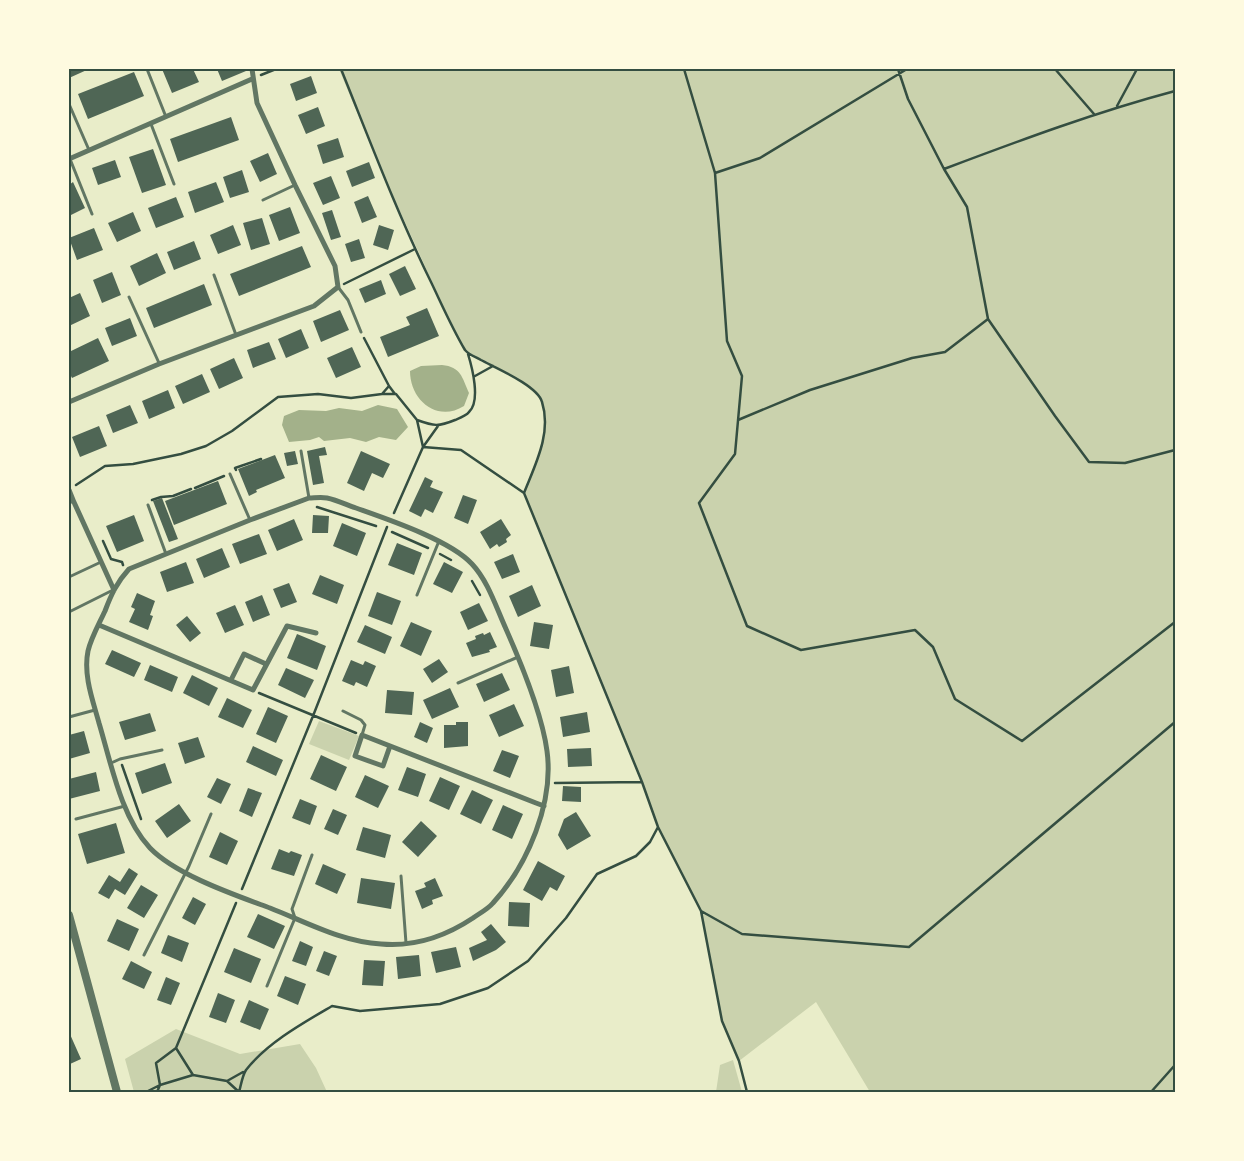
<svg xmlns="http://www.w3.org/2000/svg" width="1244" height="1161" viewBox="0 0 1244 1161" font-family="'Noto Serif',serif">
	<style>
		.green { fill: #cad2ad }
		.water { fill: #a3b18a }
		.building { fill: #4f6655 }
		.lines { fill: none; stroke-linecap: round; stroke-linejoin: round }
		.path { stroke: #344e41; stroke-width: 2.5 }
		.service { stroke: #617663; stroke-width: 3 }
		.minor { stroke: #617663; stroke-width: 5 }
		.tertiary { stroke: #617663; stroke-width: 8 }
		.neatline { fill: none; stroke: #344e41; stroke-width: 2 }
	</style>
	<rect width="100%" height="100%" fill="#e9edc9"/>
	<!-- green -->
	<path class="green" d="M339,69H1175V1092H870L816,1002L739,1061L722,1021L701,911L658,827L642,782L524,493L538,458L546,422L542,400L527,384L467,353L454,330L379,165Z
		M319,721L359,736L349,760L309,744Z
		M176,1029L240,1054L300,1044L316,1068L327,1092H134L125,1059Z
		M733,1060L742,1092H716L720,1065Z"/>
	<!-- water -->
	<path class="water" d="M442,365C461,367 462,377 469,393L464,406C437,423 410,400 410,371L421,366Z
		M378,405L397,409L408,427L396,440L379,437L366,442L350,438L324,441L319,437L310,440L289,442L282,425L284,416L299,410L326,411L339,408L362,411Z"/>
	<!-- building -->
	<path class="building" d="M69,69H89L69,78Z
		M162,69H193L199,82L172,93Z
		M217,69H245L246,71L222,81Z
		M134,72L144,96L88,119L78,94Z
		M311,76L317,93L296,101L290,84Z
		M318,107L325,126L306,134L298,115Z
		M231,117L239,140L178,162L170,139Z
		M338,138L344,157L323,164L317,145Z
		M153,149L166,185L142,193L129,157Z
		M268,153L277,174L260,182L250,161Z
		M115,160L121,177L98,185L92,168Z
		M369,162L375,178L352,187L346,171Z
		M242,170L249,192L230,198L223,177Z
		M331,176L340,198L323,205L313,183Z
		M73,182L85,208L69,216V185Z
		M216,182L224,202L195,213L188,192Z
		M368,196L377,217L362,223L354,202Z
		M176,197L184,217L156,228L148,208Z
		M290,207L300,233L279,241L269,215Z
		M332,210L341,237L331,240L322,213Z
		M133,212L141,231L117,242L108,223Z
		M262,218L270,244L251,250L243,223Z
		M233,225L241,245L218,254L210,235Z
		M379,225L394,230L388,250L373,245Z
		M94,228L103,250L77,260L69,238Z
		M359,239L365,258L351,262L345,244Z
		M194,241L201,259L174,270L167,252Z
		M302,246L311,267L239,296L230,274Z
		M157,253L166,273L139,286L130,266Z
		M405,266L416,289L400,296L389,274Z
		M112,272L121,295L102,303L93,280Z
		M381,280L386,294L365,303L359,289Z
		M204,284L212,305L154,328L146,308Z
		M80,293L90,316L69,326V298Z
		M427,308L439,336L388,357L380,337L410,325L406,317Z
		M340,310L349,330L321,342L313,321Z
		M130,318L137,336L112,346L105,328Z
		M301,329L309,348L286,358L278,339Z
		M98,338L109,361L72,378L69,372V352Z
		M269,342L276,359L253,368L247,350Z
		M352,347L361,367L336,378L327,358Z
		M234,358L243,378L219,389L210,369Z
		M202,374L210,392L183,404L175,386Z
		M168,390L175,408L149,419L142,401Z
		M130,405L138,423L113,433L106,415Z
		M99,426L107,446L80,457L72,437Z
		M325,447L327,455L319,456L324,483L313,485L307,451Z
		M295,451L298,464L287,466L284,453Z
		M361,451L390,464L383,478L372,473L364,491L347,483Z
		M275,455L285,478L256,490L257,492L249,496L238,469Z
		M425,477L433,481L430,487L443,492L433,513L425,509L421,517L409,511Z
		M218,481L227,504L174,525L165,501Z
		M463,495L477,500L468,524L454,518Z
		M162,498L178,539L169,542L153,501Z
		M134,515L144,541L117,552L106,526Z
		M313,515L329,516L328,533H312Z
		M294,519L303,540L277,551L268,530Z
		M501,519L511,535L506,539L507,542L499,547L497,544L490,549L480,532Z
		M342,523L366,533L357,556L333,546Z
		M259,534L267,554L240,564L232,544Z
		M397,543L422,553L414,575L388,565Z
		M222,548L230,567L204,578L196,559Z
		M513,554L520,572L502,579L494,562Z
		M186,562L194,583L167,592L160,572Z
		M444,562L463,572L452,593L433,584Z
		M320,575L344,585L337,604L312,594Z
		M289,583L297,602L281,608L273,589Z
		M532,585L541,606L518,617L509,596Z
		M377,592L401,601L392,625L368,616Z
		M137,593L155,601L150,615L153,616L148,630L129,622L135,609L131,607Z
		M262,595L270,615L253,622L245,602Z
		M479,603L488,621L468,630L460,612Z
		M235,605L244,625L225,633L216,613Z
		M187,616L201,633L190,642L176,625Z
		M411,622L432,631L421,656L400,646Z
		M534,622L553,625L549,649L530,646Z
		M365,625L392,637L385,654L357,642Z
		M490,632L497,647L489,650L490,652L472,657L466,643L476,639L475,636L483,633L484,635Z
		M297,634L326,646L317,670L287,658Z
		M112,650L141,663L134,677L105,664Z
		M439,659L448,672L432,683L423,669Z
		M351,660L363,665L365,661L376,666L367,687L356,682L354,686L342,681Z
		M150,665L178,677L172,692L144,680Z
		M569,666L574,693L556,697L551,670Z
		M286,668L314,680L305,698L278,685Z
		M502,673L510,690L484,702L476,684Z
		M192,675L218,688L209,706L183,693Z
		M450,688L459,707L432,719L423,700Z
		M387,690L414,692L412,715L385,713Z
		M227,698L252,710L243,728L218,717Z
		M514,704L524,726L499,737L489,715Z
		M268,707L288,716L276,743L256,734Z
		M587,712L590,732L563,737L560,717Z
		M150,713L156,731L125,740L119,722Z
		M420,722L433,728L427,743L414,737Z
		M456,722H468V746L444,748V725H456Z
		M84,731L90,753L69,759V735Z
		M198,737L205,757L185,764L178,743Z
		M253,746L283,760L276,776L246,762Z
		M591,748L592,766L568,767L567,749Z
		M502,750L519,756L510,778L493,771Z
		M321,755L347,767L336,791L310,779Z
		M165,763L172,783L142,794L135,773Z
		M407,767L426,774L418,797L398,790Z
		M96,772L100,791L69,799V779Z
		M365,775L389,786L378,808L355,797Z
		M440,777L460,786L449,810L429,801Z
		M217,778L231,784L221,804L207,797Z
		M563,786L581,787V802L562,801Z
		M248,788L262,793L252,817L239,811Z
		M472,790L493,800L481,824L460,814Z
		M300,799L317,806L310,825L292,818Z
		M179,804L191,821L167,838L155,821Z
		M503,805L523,814L512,839L492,830Z
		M333,809L347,815L338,835L324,829Z
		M576,812L591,836L567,850L558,835L564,819Z
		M421,821L437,836L418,857L402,842Z
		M116,823L125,853L87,864L78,834Z
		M363,827L391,835L385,858L356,850Z
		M220,832L238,841L227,865L209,857Z
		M279,849L289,853L291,851L302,855L294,876L271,869Z
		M538,861L565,876L557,891L550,887L542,901L523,890Z
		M323,864L346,874L337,894L315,884Z
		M129,868L138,874L125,895L115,889L109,899L98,893L109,875L120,882Z
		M361,878L395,883L391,909L357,903Z
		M435,878L443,896L432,900L433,904L422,909L415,891L426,887L424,883Z
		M141,885L158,895L144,918L127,908Z
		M193,897L206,904L195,925L182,918Z
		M509,902L530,903L529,927L508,926Z
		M258,914L285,926L274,949L247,937Z
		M117,919L139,929L129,951L107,941Z
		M491,924L506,942L496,950L473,961L469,948L487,940L481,932Z
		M168,935L189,943L182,962L161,953Z
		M300,941L313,947L306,966L292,961Z
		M456,947L461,967L436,973L431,952Z
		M234,948L261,959L251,983L224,972Z
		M324,951L337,956L329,976L316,971Z
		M419,955L421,976L398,979L396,957Z
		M364,960L385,961L383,986L362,985Z
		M131,961L152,972L144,989L122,979Z
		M285,976L306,984L298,1005L277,996Z
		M166,977L180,983L171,1005L157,1000Z
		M218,993L235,1000L226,1023L209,1017Z
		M249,1000L269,1009L260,1030L240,1022Z
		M69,1032L81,1059L70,1064L69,1062Z"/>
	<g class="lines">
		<!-- path -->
		<path class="path" d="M341,69C370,141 397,213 431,282C442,305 452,328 465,350C469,355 476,357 481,360C496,368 538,386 542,402C552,433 535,465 524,493L642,782L658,827L701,911L722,1021L739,1061L747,1092
			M684,69L715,173L727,341L742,376L735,454L699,503L747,626L801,650L915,630L933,647L955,699L1022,741L1175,622
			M1055,69L1094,114
			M261,75L276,69
			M1117,106L1137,69
			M944,169C1021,140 1096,112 1175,91
			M715,173L760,158L907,69
			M344,284L415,249
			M988,319L1055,416L1089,462L1125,463L1175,450
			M364,338L389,386L395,394
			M475,376L493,366
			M382,394L389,386
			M417,420C434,426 438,427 455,420C460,418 466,416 469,412C481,401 472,367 468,354
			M738,420L810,390L912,358L945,352L988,319L967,207L944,169L908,99L898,69
			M423,447L461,450L524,493
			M423,447L438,426
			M236,470L235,468L261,459
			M76,485L105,466L133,464L181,454L206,446L232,431L278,397L318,394L351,398L382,394H396L417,420L423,447L394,513
			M195,488L224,476
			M152,500L161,497L173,496L191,489
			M317,507L376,526
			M392,532L428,548
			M103,541L111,559L122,562L123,565
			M440,554L451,560
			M472,581L480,595
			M259,693L356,733
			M122,765L141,819
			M555,783L642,782
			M242,889L313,716L387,527
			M701,911L742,934L909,947L1175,722
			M193,1075L176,1048L236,903
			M227,1081L239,1092
			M146,1092L160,1085L193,1075L227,1081L243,1072
			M157,1092L160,1085L156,1063L176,1048
			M239,1092C241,1086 242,1076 246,1070C267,1043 303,1023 332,1006L360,1011L440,1004L488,988L528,961L566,918L597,874L636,856L650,842L658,827
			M1151,1092L1175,1065"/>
		<!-- service -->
		<path class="service" d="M147,69L166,117
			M69,104L89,150
			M151,124L174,184
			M70,159L92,214
			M263,200L295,185
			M214,275L236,335
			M338,287L348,300L361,332
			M129,297L159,363
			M301,451L309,498
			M230,474L250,520
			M148,505L166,554
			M69,577L101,562
			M417,595L439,541
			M69,612L113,590
			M458,683L518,657
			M343,711L361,720L365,725L362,735
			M69,717L95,710
			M111,763L120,759L162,750
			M76,819L125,806
			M401,876L406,943
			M144,955L189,866L211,814
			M267,986L295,918L292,909L312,855"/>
		<!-- minor -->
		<path class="minor" d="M69,159L252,79
			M69,402L159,364L314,306L338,287L335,266L295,185L257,103L252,69
			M69,490L73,500
			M309,498C314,498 321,497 327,498C337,500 347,505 356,508C387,519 450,540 472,564C488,581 496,607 506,629C521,663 542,713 547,751C554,802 528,865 493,903C488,909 480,913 473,918C446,936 415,947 381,944C342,942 306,922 270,908C235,895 176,875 150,848C121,817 111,763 99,723C93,701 83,675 88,651C91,638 99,624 105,611C111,595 117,582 129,569L250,520Z
			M69,502L73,500L114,590
			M99,625L253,690L287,626L316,633
			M231,680L244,654L266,664
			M390,746L383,766L355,756L362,735L536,803L544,806"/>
		<!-- tertiary -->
		<path class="tertiary" d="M69,915L117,1092"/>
	</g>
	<!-- border -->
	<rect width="1244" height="1161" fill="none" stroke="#fefae0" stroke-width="140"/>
	<rect x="70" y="70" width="1104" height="1021" class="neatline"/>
</svg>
